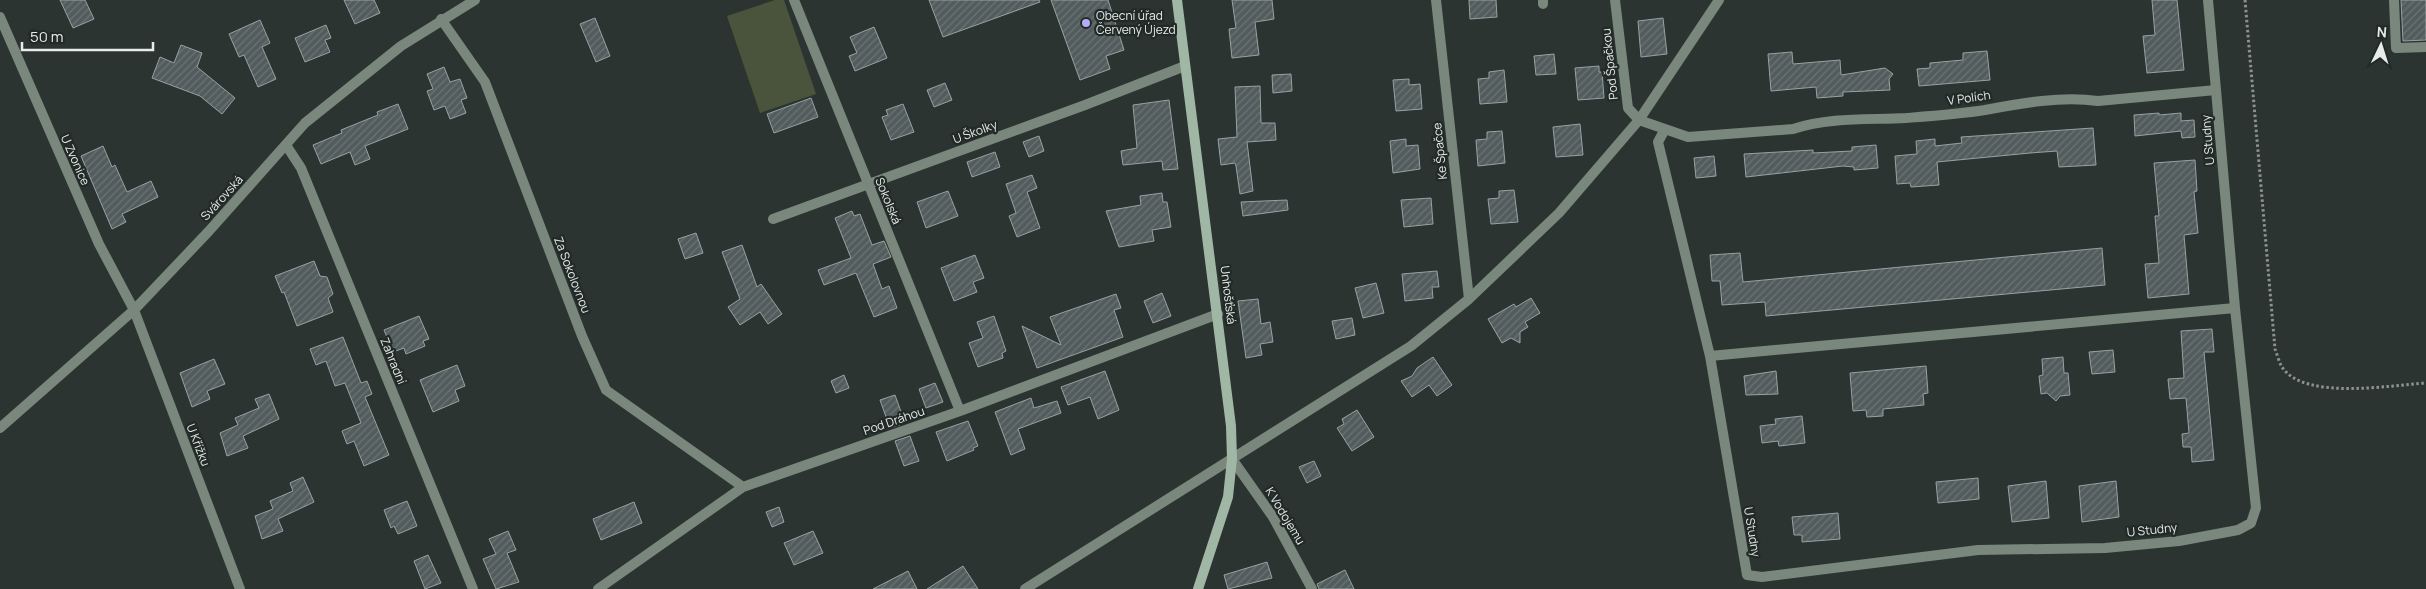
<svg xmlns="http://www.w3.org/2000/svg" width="2426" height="589" viewBox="0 0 2426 589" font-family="Manrope,sans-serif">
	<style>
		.green { fill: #4a543d }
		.building { fill: url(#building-hatch); stroke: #97a2a2 }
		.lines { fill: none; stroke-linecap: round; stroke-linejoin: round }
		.path { stroke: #8b9290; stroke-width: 3; stroke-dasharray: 2.5 2.5; stroke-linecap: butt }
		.service { stroke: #79877c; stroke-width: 10 }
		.minor { stroke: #79877c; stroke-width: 10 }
		.tertiary { stroke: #79877c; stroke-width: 10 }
		.secondary { stroke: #a1b7a5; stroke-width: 10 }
		.poi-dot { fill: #b6abf8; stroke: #222a28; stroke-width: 2 }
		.labels { text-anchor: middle; stroke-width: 4.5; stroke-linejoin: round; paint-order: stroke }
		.poi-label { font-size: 12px; fill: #e7ecea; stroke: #222a28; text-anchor: start }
		.street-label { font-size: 12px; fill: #e7ecea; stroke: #222a28 }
	</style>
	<defs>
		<pattern id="building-hatch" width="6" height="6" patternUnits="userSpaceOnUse" patternTransform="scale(1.25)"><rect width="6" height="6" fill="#525c5c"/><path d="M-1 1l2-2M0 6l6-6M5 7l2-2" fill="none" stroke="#6b7474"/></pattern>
	</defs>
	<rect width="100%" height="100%" fill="#2c3432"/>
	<!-- green -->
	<path class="green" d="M775,0H784L816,94L760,113L727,16Z"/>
	<!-- building -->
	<path class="building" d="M60,0H85L94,19L73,28Z
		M344,0H374L380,13L355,24Z
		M929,0H1039L1040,2L943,37Z
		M1051,0H1108L1124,50L1106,56L1110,69L1080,80Z
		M1232,0H1272L1274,19L1255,22L1259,55L1232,58L1229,29L1236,28Z
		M1469,0H1496L1497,17L1470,19Z
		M2152,0H2177L2184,70L2147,73L2143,36L2155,35Z
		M2401,0H2426V40L2403,41Z
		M595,18L610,56L596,62L580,24Z
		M1663,18L1667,54L1641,57L1638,21Z
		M260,20L270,43L262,47L276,79L258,87L244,55L239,57L229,34Z
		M326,25L331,38L325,40L330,52L305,62L295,38Z
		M874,27L887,58L855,71L849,56L857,53L850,37Z
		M181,45L202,53L197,67L235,98L222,114L200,96L152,78L160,57L174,63Z
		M1987,51L1990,80L1919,86L1917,69L1930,68V63L1963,60V53Z
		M1792,52L1793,64L1840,60L1841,75L1885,68L1893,74L1889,79L1890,90L1843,92V96L1817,98L1816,87L1771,91L1768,54Z
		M1554,54L1556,74L1536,75L1534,56Z
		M1599,66V72H1602L1604,98L1578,100L1575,68Z
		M444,67L450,82L460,79L467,98L461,100L466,113L450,119L445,106L434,110L427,91L433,89L427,74Z
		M1504,70L1507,102L1480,104L1478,79L1489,78V72Z
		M1291,74L1292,91L1273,93L1272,75Z
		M1409,79V85L1420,84L1422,109L1396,111L1393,80Z
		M945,83L952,100L934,107L927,90Z
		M1260,86L1261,123H1275L1276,140L1247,142L1253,191L1240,194L1236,166L1235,163L1221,165L1218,139L1237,137L1235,87Z
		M811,98L818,117L774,133L767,114Z
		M1169,100L1178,169L1163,170L1162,161L1123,165L1121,151L1137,148L1133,105Z
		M398,104L408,129L365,146L370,159L355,165L350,152L321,164L313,145L342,133L341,130L378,115L377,112Z
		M903,104L914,132L891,140L882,117L888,115L886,110Z
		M2159,113V115L2181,113V121L2194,120L2195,137L2182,138L2181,131L2135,136L2134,115Z
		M1580,124L1583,155L1556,157L1553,127Z
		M2093,128L2096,165L2059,167L2057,151L2030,153L1937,162L1939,185L1911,187L1910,183L1897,184L1895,156L1917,154L1916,141L1935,139V146L1962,143L1961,137Z
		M1502,131L1505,163L1478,166L1476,140L1487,139V132Z
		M1039,136L1044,151L1029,157L1023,142Z
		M1406,139V146L1418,145L1420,169L1393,173L1390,141Z
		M1876,145L1878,168L1854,170V167L1843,166L1746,177L1744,154L1813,150V153L1852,151V147Z
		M103,146L112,167L115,165L127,192L151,181L158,197L122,214L126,222L112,229L81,156Z
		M995,152L1000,167L972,177L967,162Z
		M1714,156L1716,176L1696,178L1694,158Z
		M2195,160L2197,191L2194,192L2198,233L2184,235L2189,294L2148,298L2145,264L2159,263L2155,216H2159L2154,163Z
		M1032,175L1037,188L1027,192L1040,228L1017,237L1009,216L1016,213L1006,184Z
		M1514,190L1518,222L1491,224L1488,199L1499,198V191Z
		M948,191L958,216L926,228L917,202Z
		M1162,193L1163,202H1167L1171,227L1152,230L1154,241L1119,247L1106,211L1141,205L1140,196Z
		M1431,198L1433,224L1404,227L1401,200Z
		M1287,200L1288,210L1243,216L1241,202Z
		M852,211L854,216L860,214L872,245L884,241L891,257L873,264L882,289L889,286L897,308L874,317L856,273L824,285L818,270L851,258L835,218Z
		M696,233L703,253L685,259L678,239Z
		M742,245L757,287L761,284L782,314L768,324L760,312L740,325L728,307L740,299L722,252Z
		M2102,248L2105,285L1766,316L1765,302L1722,305L1720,281H1712L1710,255L1740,253L1743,282Z
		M975,255L984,278L973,282L977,292L954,301L941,268Z
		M314,261L320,276L327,277L333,294L328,298L333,312L297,326L284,292L282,293L275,276Z
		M1437,271L1439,287H1432L1433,298L1405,301L1402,274Z
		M1376,283L1384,313L1363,318L1355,288Z
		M1162,293L1171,316L1153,323L1144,301Z
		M1116,294L1121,308L1114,310L1123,337L1037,368L1022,326L1061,345L1050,317Z
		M1531,298L1540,313L1525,322L1528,327L1520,332V343L1511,338L1502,343L1488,319L1514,304L1516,307Z
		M1258,299L1261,324L1270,322L1273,342L1260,344L1262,355L1246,358L1238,301Z
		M419,316L429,339L423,341L425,346L406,354L404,348L393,352L384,330Z
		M994,316L1006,351L1002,353L1003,358L978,367L969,343L983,338L977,322Z
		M1352,318L1355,335L1336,339L1332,321Z
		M2212,329L2214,352H2204L2214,460L2192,462L2191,447H2183L2182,434L2189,433L2186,398L2170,399L2168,379L2184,378L2181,331Z
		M343,337L361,383L367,381L372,394L365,397L389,455L364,466L354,441L347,444L342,431L361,423L345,383L335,386L326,361L316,365L310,349Z
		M2113,350L2115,372L2092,374L2089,352Z
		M1433,357L1452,385L1437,396L1429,385L1412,397L1401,381L1412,376L1417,368Z
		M2063,357L2064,373H2068L2070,395L2060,396L2056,401L2047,393L2041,394L2039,376L2043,375L2042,359Z
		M214,359L225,384L207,391L210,399L192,407L180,373Z
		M457,365L465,386L455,390L459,401L433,412L420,380Z
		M1926,366L1928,393L1923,394L1924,405L1883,409V416L1867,417L1866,410L1853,411L1850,373Z
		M1105,371L1119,410L1098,419L1090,397L1068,405L1061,387Z
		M1776,371L1778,394L1746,395L1744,376Z
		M844,375L849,388L836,393L831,381Z
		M935,383L943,402L926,408L919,389Z
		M269,394L279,419L243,436L248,448L227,456L220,433L238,425L235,418L259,408L255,399Z
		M895,395L905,423L890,428L880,400Z
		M1031,398L1034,408L1057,401L1061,413L1018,429L1025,449L1011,455L995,412Z
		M1357,410L1374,437L1352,451L1337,428L1344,424L1342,419Z
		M1802,416L1805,443L1779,446L1778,441L1762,443L1760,426L1776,424L1775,419Z
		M968,421L978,446L973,448L974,450L947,461L936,432Z
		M910,436L919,461L904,466L895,441Z
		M1314,461L1321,476L1307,483L1299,467Z
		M303,477L314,502L278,519L283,531L262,539L255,516L273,509L270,501L293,491L290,483Z
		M1978,478L1979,499L1938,503L1936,482Z
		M2046,481L2049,518L2012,522L2008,486Z
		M2116,481L2119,517L2082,522L2079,486Z
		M407,501L417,526L398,534L394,526L391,528L384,510Z
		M634,502L642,523L601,540L593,519Z
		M779,507L784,522L772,527L766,512Z
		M1838,513L1840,539L1802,542V535H1794L1792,517Z
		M508,531L516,550L507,553L519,582L496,589L483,559L496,554L489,539Z
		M813,531L823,553L794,565L784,543Z
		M428,555L441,583L425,589L414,561Z
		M1267,562L1272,578L1228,589L1224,575Z
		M963,566L978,589H927Z
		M1345,570L1354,589H1319L1317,584Z
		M908,571L917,589H873Z"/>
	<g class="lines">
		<!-- path -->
		<path class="path" d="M2245,0L2275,349C2277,354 2279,362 2282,367C2304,401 2391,385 2426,383"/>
		<!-- service -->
		<path class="service" d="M2394,0L2396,48L2426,47"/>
		<!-- minor -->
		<path class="minor" d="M794,0L960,411
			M1436,0L1469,299
			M1543,0V4
			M1615,0L1628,108L1639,120L1688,137L1793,129C1830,117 1868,120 1906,118C1932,116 1960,114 1985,110C2022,103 2061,96 2098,101L2216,90L2208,0
			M0,17L99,244L134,310L240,589
			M441,19L485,82L582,336L606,390L743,487
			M2216,90L2235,308L1710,356L1747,575L1762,577L1978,550L2105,548L2179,541L2238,530L2251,523L2256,508L2235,308
			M1664,131L1658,142L1710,356
			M286,145L301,168L473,589
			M773,219L1085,105L1185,66
			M1232,459L1273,517L1312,589
			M598,589L743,487L960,411L1218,314
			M1025,589L1411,346L1469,299L1559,213L1639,120L1719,0"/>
		<!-- tertiary -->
		<path class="tertiary" d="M0,428L134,310L209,231L305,123L401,46L475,0"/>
		<!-- secondary -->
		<path class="secondary" d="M1177,0L1231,426L1232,459L1228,497L1198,589"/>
	</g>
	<!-- markers -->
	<circle class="poi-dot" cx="1086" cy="23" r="5"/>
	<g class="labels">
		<!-- poi labels -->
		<g class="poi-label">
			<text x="1096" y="20">Obecní úřad<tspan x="1096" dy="14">Červený Újezd</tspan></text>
		</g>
		<!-- street labels -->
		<g class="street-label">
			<text transform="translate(1610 64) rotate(-96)" y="4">Pod Špačkou</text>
			<text transform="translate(1969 98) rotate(-8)" y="4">V Polích</text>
			<text transform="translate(975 132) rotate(-20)" y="4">U Školky</text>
			<text transform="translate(2208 140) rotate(-95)" y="4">U Studny</text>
			<text transform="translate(1440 151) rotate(-96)" y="4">Ke Špačce</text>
			<text transform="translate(75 160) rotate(66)" y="4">U Zvonice</text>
			<text transform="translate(222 198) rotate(-48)" y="4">Svárovská</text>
			<text transform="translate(888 201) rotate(68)" y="4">Sokolská</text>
			<text transform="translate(572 275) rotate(69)" y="4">Za Sokolovnou</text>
			<text transform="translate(1228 295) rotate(83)" y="4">Unhošťská</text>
			<text transform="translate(393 361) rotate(68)" y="4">Zahradní</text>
			<text transform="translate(894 421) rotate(-19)" y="4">Pod Dráhou</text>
			<text transform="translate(198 445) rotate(69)" y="4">U Křížku</text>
			<text transform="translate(1285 516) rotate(59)" y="4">K Vodojemu</text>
			<text transform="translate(2152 530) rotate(-6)" y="4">U Studny</text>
			<text transform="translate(1752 532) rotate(81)" y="4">U Studny</text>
		</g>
	</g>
	<!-- north arrow -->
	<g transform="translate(2381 45) rotate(4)" stroke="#222a28" stroke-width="4" paint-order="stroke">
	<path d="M0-4L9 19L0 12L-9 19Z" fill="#e7ecea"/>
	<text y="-8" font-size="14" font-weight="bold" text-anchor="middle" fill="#e7ecea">N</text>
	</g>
	<!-- scale -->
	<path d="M22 42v8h131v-8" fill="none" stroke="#e7ecea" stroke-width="2.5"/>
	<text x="30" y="42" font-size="15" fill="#e7ecea" stroke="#222a28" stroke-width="4" paint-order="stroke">50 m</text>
</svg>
